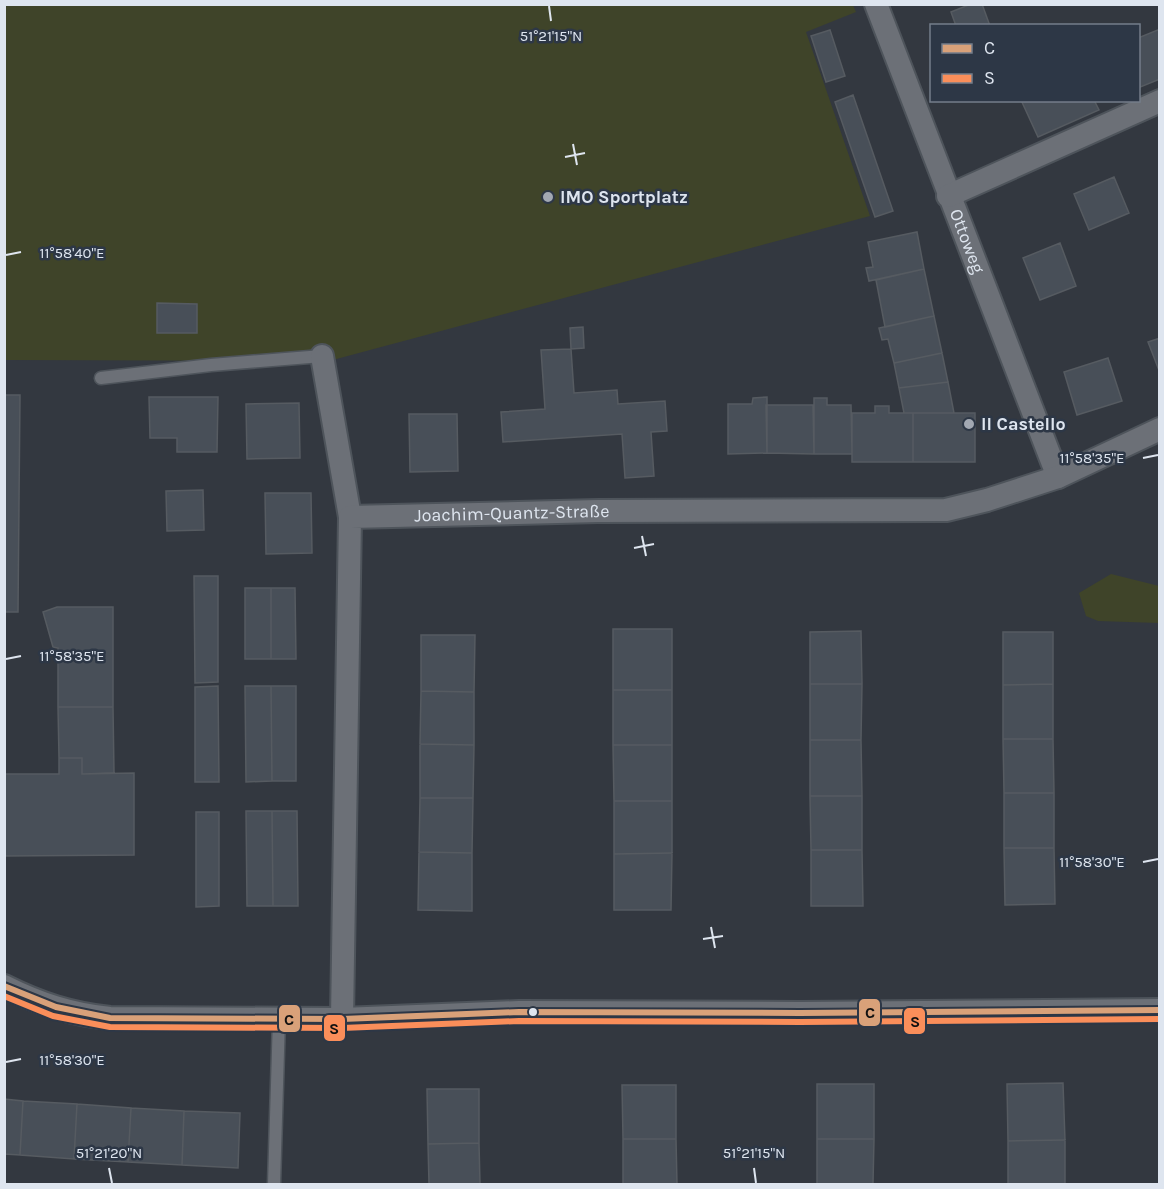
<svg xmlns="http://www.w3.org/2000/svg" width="1164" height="1189" viewBox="0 0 1164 1189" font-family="Karla,sans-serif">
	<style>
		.green { fill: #3f4429 }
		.building { fill: #484f58; stroke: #565b61; stroke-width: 1.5 }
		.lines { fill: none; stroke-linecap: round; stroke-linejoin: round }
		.lane-casing { stroke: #4e545b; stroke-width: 15 }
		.street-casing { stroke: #4e545b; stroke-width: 26 }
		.lane { stroke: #6c7077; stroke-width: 12 }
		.street { stroke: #6c7077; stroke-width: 22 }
		.bus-1-casing { stroke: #2d3746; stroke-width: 10 }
		.bus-2-casing { stroke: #2d3746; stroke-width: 10 }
		.bus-1 { stroke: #d9a179; stroke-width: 6 }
		.bus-2 { stroke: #fa8e5a; stroke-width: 6 }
		.ticks { fill: none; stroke: #dee5ef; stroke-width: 2 }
		.poi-dot { fill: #a2a8b2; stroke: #2d3746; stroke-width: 2 }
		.bus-dot { fill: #dee5ef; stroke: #2d3746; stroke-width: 2 }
		.labels { text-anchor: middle; stroke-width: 5; stroke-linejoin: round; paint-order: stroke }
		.poi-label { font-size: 18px; font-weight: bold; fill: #dee5ef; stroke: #2d3746; text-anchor: start }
		.street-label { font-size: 18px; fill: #dee5ef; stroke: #2d3746 }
		.ticks-label { font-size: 15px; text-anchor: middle; fill: #dee5ef; stroke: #2d3746; stroke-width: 5; stroke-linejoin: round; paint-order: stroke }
		.line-badge { stroke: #2d3746; stroke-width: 2 }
		.pale-badge-label { font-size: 16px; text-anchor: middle; font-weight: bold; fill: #111 }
	</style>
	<rect width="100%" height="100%" fill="#333840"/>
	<!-- green -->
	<path class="green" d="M5,5H853L856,12L806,32L870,216L329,361L5,360Z
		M1111,574L1159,586V623L1098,621L1086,616L1079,593Z"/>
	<!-- building -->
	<path class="building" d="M971,4H982L990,26H956L951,12Z
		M1160,29V79L1138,88V38Z
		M830,30L845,76L826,82L811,36Z
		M853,95L893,211L875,217L835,102Z
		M1021,100H1094L1099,110L1038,137Z
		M1114,177L1129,213L1089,230L1074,194Z
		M917,232L924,269L869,281L866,268L873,267L868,242Z
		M1060,243L1076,286L1040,300L1023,258Z
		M924,269L934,316L885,327L876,280Z
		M157,303L197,304V333H157Z
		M934,316L942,353L894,363L888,339L882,340L879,328Z
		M583,327L584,348L571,349L570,328Z
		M1160,338V373L1148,342Z
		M571,349L574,393L617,390L618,404L665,401L667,431L651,432L654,476L625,478L622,434L503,442L501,412L545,409L541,350Z
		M942,353L948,382L899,388L894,363Z
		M1108,358L1122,401L1077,415L1064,372Z
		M948,382L954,413H904L899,388Z
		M4,395H20L18,612H4Z
		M149,397H218L217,452H177V438H150Z
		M767,397V453L728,454V404H752L753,398Z
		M814,398H827V405H851L852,454H814Z
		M299,403L300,458L247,459L246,404Z
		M766,405H813L814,454L767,453Z
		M875,406H889V413H913V462H852V413H875Z
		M913,413H975V462H913Z
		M409,414H457L458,471L410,472Z
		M203,490L204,530L167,531L166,491Z
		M265,493H311L312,553L266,554Z
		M194,576H218V682L195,683Z
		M245,588H271V659H245Z
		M271,588H295L296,659H271Z
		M57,607H113V707H58V648L53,647L43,612Z
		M613,629H672V690H613Z
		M861,631L862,684H810V632Z
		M1003,632H1053V684L1003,685Z
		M421,635H475L474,692L421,691Z
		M810,684H862L861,740H810Z
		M1053,684V739H1003V685Z
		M218,686L219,782H195V687Z
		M245,686H271L272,781L246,782Z
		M271,686H296V781H272Z
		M613,690H672V745H613Z
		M421,691L474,692V745L420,744Z
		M58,707H113L114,773L82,774V758H59Z
		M1003,739H1053L1054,793H1004Z
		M810,740H861L862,796H810Z
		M420,744L474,745L473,798H420Z
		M613,745H672V801H614Z
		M59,758H82V774L134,773V855L4,856V774H59Z
		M1004,793H1054V848H1004Z
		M810,796H862V850H811Z
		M420,798H473L472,853L419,852Z
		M614,801H672V853L614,854Z
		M246,811H272L273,906H247Z
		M272,811H297L298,906H273Z
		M196,812H219V906L196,907Z
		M1004,848H1054L1055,904L1005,905Z
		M811,850H862L863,906H811Z
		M419,852L472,853V911L418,910Z
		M672,853L671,910H614V854Z
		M1063,1083L1065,1140L1008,1141L1007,1084Z
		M817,1084H874V1139H817Z
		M622,1085H676V1139H623Z
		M427,1089H479V1143L428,1144Z
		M4,1099L23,1101L20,1155L4,1154Z
		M23,1101L77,1104L74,1159L20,1155Z
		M77,1104L131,1108L128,1162L74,1159Z
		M131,1108L184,1111L182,1165L128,1162Z
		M184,1111L240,1113L238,1168L182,1165Z
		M623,1139H676L677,1184H623Z
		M817,1139H874L873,1184H817Z
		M1065,1140V1184H1008V1141Z
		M479,1143L480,1184H429L428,1144Z"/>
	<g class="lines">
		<!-- lane casing -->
		<g class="lane-casing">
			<path id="lane" d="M101,378L211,365L322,356
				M274,1184L279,1018"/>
		</g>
		<!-- street casing -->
		<g class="street-casing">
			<g id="street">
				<path id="s1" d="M876,4L1058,477"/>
				<path d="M948,196L1160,101"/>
				<path d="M322,356L350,517"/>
				<path d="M4,986C40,1004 71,1014 110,1018L342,1019L519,1012L800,1013L1160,1010"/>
				<path id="s2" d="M342,1019L350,517L598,511L946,510L987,500L1058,477L1160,429"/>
			</g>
		</g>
		<!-- lane -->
		<use href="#lane" class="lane"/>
		<!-- street -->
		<use href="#street" class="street"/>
		<!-- bus-1 casing -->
		<g class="bus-1-casing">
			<path id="bus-1" d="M4,986L56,1007L110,1018L342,1019L519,1012L800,1013L1160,1010"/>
		</g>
		<!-- bus-2 casing -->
		<g class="bus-2-casing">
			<path id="bus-2" d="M4,996L53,1016L110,1027L342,1028L519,1021L800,1022L1160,1019"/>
		</g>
		<!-- bus-1 -->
		<use href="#bus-1" class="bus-1"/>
		<!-- bus-2 -->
		<use href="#bus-2" class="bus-2"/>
	</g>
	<!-- ticks -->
	<path class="ticks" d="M549,6L551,21M573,144L577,165M565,157L585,153M6,255L21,252M1143,458L1158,455M642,536L646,556M634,548L654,544M6,659L21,656M1143,862L1158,859M711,927L715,948M703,939L723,936M6,1062L21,1059M109,1168L112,1183M754,1168L756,1183"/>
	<!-- markers -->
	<g class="poi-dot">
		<circle cx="548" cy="197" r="6"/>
		<circle cx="969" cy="424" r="6"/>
	</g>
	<circle class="bus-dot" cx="533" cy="1012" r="5"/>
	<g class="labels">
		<!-- poi labels -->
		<g class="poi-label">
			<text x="560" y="203">IMO Sportplatz</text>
			<text x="981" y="430">Il Castello</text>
		</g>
		<!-- street labels -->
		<g class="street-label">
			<text dy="6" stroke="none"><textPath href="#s1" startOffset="254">Ottoweg</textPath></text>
			<text dy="6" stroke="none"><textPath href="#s2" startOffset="664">Joachim-Quantz-Straße</textPath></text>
		</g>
	</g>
	<g class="ticks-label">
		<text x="551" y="41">51°21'15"N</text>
		<text x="72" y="258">11°58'40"E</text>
		<text x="1092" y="463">11°58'35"E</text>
		<text x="72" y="661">11°58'35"E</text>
		<text x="1092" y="867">11°58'30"E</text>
		<text x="72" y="1065">11°58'30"E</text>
		<text x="109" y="1158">51°21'20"N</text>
		<text x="754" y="1158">51°21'15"N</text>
	</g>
	<g class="line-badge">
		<rect x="858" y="998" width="23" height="29" rx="6" fill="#d9a179"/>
		<rect x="278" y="1004" width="23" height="29" rx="6" fill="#d9a179"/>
		<rect x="903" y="1007" width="23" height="28" rx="6" fill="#fa8e5a"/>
		<rect x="323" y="1014" width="23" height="28" rx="6" fill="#fa8e5a"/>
	</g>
	<g class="pale-badge-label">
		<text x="870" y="1018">C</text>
		<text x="289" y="1025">C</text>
		<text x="915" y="1027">S</text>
		<text x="334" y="1034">S</text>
	</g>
	<!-- border -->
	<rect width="1164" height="1189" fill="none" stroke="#dee5ef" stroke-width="12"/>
	<!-- legend -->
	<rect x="930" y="24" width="210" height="78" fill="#2d3746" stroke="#747d8a" stroke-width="1.5"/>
	<rect x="942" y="44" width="30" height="9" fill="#d9a179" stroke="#747d8a" stroke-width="1.5"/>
	<text x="984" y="54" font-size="18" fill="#dee5ef">C</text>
	<rect x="942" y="74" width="30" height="9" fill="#fa8e5a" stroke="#747d8a" stroke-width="1.5"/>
	<text x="984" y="84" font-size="18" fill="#dee5ef">S</text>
</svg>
